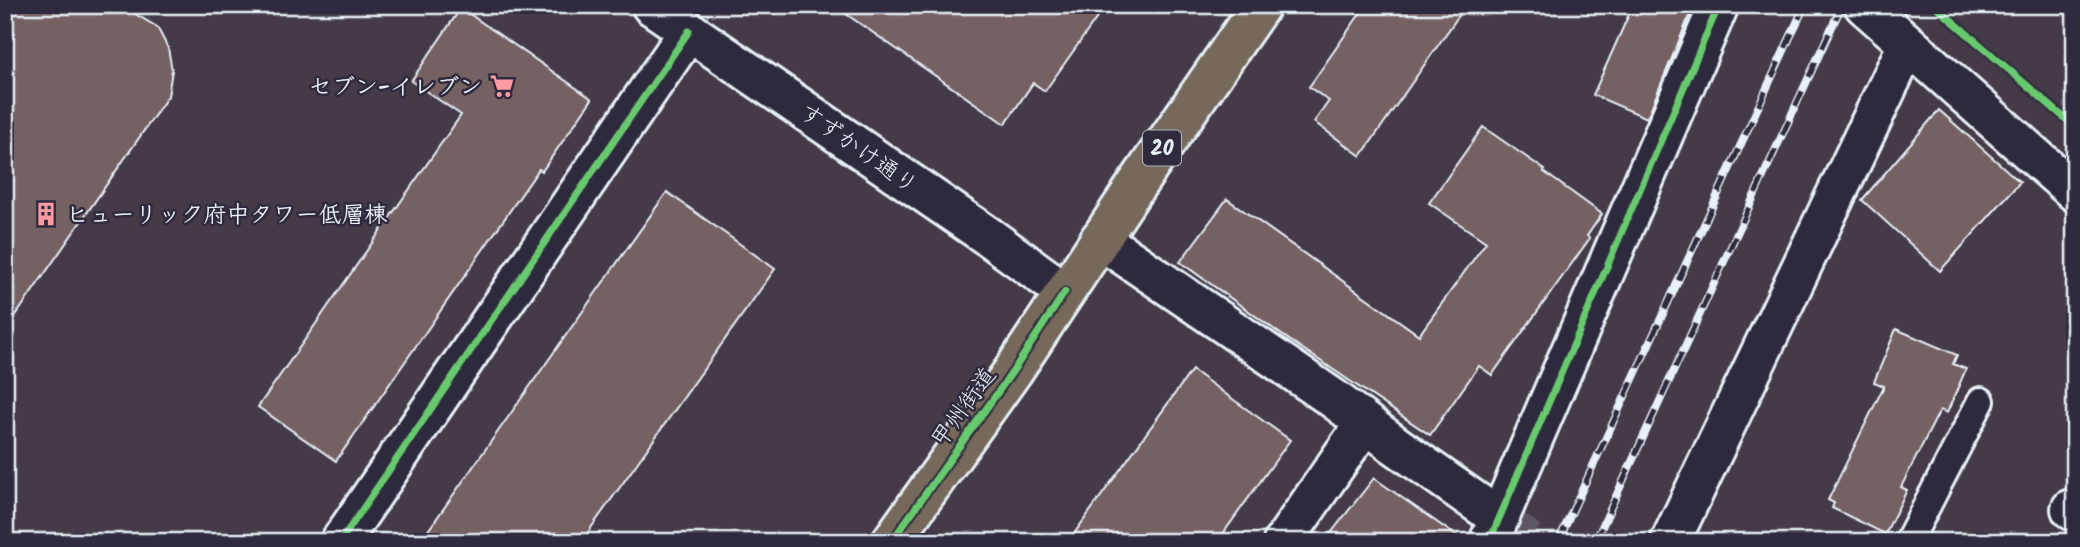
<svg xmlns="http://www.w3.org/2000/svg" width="2080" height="547" viewBox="0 0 2080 547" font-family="Kalam,'Klee One',sans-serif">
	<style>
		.building { fill: #756162; stroke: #e8f1f8; stroke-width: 2 }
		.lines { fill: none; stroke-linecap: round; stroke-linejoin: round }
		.street-tunnel { stroke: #5d5562; stroke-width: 38; stroke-dasharray: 38 19; stroke-linecap: butt }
		.lane-casing { stroke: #e8f1f8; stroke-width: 32 }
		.street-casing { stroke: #e8f1f8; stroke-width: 44 }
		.secondary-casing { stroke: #e8f1f8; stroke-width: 44 }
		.highway-casing { stroke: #e8f1f8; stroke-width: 44 }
		.lane { stroke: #2f2a3d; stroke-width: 26 }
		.street { stroke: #2f2a3d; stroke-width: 38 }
		.secondary { stroke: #2f2a3d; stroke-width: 38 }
		.highway { stroke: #76695c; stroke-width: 38 }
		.rail-casing { stroke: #e8f1f8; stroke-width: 8 }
		.rail { stroke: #2f2a3d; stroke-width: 5; stroke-dasharray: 16; stroke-linecap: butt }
		.cycleway-casing { stroke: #2f2a3d; stroke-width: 11 }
		.cycleway { stroke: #67ca6e; stroke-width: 7 }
		.labels { text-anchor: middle; stroke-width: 5; stroke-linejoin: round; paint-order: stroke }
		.shield { fill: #2f2a3d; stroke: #b0b5c0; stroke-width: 2 }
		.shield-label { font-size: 21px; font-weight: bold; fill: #e8f1f8 }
		.poi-label { font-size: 23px; font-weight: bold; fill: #e8f1f8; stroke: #2f2a3d; text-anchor: end }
		.street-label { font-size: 23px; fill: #e8f1f8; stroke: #2f2a3d }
	</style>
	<rect width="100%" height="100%" fill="#443a48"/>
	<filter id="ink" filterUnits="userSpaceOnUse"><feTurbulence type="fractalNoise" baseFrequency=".0143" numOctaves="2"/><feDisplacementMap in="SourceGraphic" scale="14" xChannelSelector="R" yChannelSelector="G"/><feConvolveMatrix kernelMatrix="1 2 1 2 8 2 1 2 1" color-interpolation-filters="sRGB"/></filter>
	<g filter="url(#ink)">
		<!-- building -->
		<path class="building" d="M5,5H120L157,27L168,48L172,70L168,96L5,331Z
			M833,5H1106L1045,91L1033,83L1005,124Z
			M1366,5H1466L1361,156L1314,122L1329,101L1309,87Z
			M1633,5H1694L1647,118L1593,95Z
			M461,8L592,99L542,171L539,169L336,461L258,407L461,115L411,81Z
			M1939,110L2020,182L1940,271L1862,200Z
			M1483,127L1545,170L1544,172L1602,214L1587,236L1590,238L1492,375L1479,366L1430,435L1282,335L1180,262L1227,199L1419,335L1486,242L1429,203Z
			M667,192L775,269L581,542H420Z
			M1896,329L1957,355L1953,364L1966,369L1947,413L1940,410L1901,487L1907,490L1885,534L1832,508L1834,503L1828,500L1884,386L1874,382Z
			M1192,370L1290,440L1217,542H1068Z
			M1374,478L1465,542H1324Z"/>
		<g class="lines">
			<!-- street-tunnel -->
			<path class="street-tunnel" d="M1499,518L1531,542"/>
			<!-- lane casing -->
			<g class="lane-casing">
				<path id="lane" d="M1908,542L1981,401"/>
			</g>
			<!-- street casing -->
			<g class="street-casing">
				<path id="street" d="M1864,5L2075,192
					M1100,239L1334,399L1395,445L1499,518
					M2071,509L2075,512
					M340,542L689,31
					M1283,542L1365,423
					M1489,542L1719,5
					M1670,542L1908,44"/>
			</g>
			<!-- secondary casing -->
			<g class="secondary-casing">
				<path id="secondary" d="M651,5L989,237L1065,292"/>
			</g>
			<!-- highway casing -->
			<g class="highway-casing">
				<path id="highway" d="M891,542L1013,371L1133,190L1261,5"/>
			</g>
			<!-- lane -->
			<use href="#lane" class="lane"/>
			<!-- street -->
			<use href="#street" class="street"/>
			<!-- secondary -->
			<use href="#secondary" class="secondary"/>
			<!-- highway -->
			<use href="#highway" class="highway"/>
			<!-- rail casing -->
			<g class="rail-casing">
				<path id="rail" d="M1558,542L1805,5
					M1595,542L1842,5"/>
			</g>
			<!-- rail -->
			<use href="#rail" class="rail"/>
			<!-- cycleway casing -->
			<g class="cycleway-casing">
				<path id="cycleway" d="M1934,5L2075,127
					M340,542L689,31
					M891,542L1013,371L1065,292
					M1489,542L1719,5"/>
			</g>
			<!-- cycleway -->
			<use href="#cycleway" class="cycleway"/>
		</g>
	</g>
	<!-- icons -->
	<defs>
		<g id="supermarket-bare" transform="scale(1.89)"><path d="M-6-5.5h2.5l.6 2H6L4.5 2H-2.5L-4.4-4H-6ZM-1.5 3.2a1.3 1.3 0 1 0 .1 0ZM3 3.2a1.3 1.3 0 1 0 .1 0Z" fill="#ff9aa2" stroke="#2f2a3d" stroke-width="2.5" paint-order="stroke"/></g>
		<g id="building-bare" transform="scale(1.89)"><path d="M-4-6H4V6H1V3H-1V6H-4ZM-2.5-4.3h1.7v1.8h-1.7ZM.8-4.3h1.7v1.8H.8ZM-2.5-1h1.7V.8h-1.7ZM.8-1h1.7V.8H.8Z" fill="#ff9aa2" stroke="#2f2a3d" stroke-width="2.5" paint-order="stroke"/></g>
	</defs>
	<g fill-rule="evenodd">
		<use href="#supermarket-bare" x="502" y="86"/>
		<use href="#building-bare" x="46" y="214"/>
	</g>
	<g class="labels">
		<!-- shield labels -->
		<rect class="shield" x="1143" y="130.5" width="38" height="35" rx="5"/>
		<g class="shield-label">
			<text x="1162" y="155">20</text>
		</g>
		<!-- poi labels -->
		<g class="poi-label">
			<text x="482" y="94">セブン-イレブン</text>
			<text x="66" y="222" text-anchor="start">ヒューリック府中タワー低層棟</text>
		</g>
		<!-- street labels -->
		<g class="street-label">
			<text transform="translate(859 148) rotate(35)" y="8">すずかけ通り</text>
			<text transform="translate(963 407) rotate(-54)" y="8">甲州街道</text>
		</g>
	</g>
	<!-- margin -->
	<rect width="2080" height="547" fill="none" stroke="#2f2a3d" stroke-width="28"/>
	<rect x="14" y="14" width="2052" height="519" fill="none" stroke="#e8f1f8" stroke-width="2.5" filter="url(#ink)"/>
</svg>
